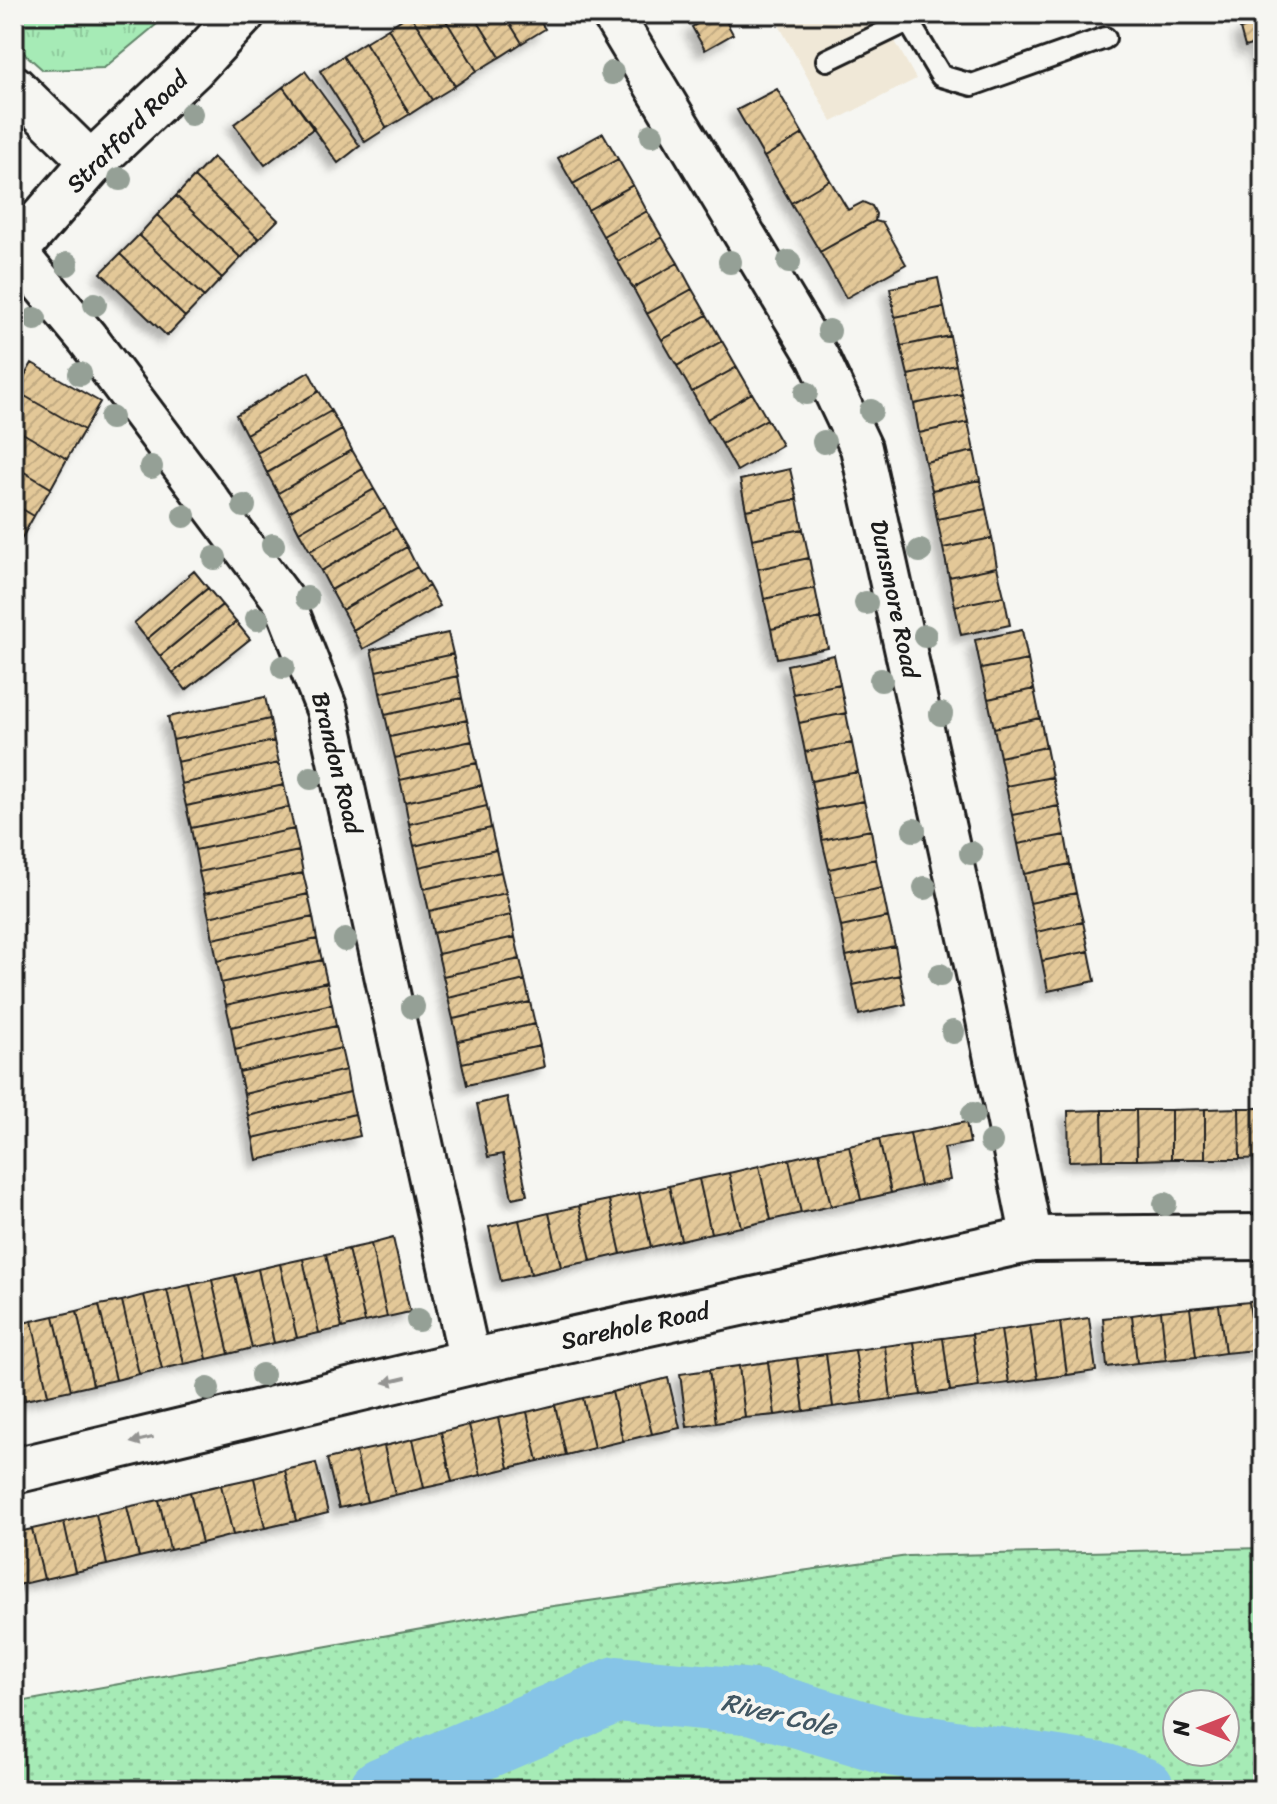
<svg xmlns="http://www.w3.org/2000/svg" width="1277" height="1804" viewBox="0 0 1277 1804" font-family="Sriracha,sans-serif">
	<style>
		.built { fill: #f0e8d7 }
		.grass { fill: url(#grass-tufts); stroke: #618469; stroke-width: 2 }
		.park { fill: url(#park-dots); stroke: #618469; stroke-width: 2; fill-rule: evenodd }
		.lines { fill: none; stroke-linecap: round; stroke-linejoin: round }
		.river { stroke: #86c4e7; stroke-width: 66 }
		.building { fill: url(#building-hatch); stroke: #1c1c1c; stroke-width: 2; filter: url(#shadow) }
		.lane-casing { stroke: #1c1c1c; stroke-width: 26 }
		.street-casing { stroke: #1c1c1c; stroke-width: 46 }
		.secondary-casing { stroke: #1c1c1c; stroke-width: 50 }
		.highway-casing { stroke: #1c1c1c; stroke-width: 50 }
		.lane { stroke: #f6f6f2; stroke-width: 20 }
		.street { stroke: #f6f6f2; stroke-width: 40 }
		.secondary { stroke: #f6f6f2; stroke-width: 44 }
		.highway { stroke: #f6f6f2; stroke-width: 44 }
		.tree { fill: #95a096 }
		.oneway { fill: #949492 }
		.labels { text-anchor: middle; stroke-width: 8; stroke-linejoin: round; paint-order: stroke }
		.street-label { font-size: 24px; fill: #1c1c1c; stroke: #f6f6f2 }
		.water-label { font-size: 26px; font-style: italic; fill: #415763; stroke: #f6f6f2 }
	</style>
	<defs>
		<pattern id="grass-tufts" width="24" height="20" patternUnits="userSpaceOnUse" patternTransform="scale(2)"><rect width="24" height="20" fill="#a6ebb6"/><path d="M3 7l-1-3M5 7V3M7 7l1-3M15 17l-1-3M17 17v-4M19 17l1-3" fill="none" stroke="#8ec99c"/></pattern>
		<pattern id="park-dots" width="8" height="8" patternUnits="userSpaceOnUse" patternTransform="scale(2)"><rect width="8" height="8" fill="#a6ebb6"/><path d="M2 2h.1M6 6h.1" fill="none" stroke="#8ec99c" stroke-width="1.8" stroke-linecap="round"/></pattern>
		<pattern id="building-hatch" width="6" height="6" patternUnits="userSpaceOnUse" patternTransform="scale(2)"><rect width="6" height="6" fill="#e3c898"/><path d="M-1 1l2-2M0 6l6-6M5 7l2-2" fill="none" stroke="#c2ab82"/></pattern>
		<filter id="shadow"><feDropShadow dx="-7" dy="7" stdDeviation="4" flood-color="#0004"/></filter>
	</defs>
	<rect width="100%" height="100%" fill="#f6f6f2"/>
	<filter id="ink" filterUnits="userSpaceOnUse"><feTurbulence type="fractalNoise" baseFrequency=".0125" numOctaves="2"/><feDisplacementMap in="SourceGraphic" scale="16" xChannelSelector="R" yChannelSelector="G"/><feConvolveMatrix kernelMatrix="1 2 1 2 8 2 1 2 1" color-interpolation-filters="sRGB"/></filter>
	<g filter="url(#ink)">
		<!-- built -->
		<path class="built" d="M773,14H880L916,79L832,122Z"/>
		<!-- grass -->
		<path class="grass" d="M28,14H169L104,68L43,70L14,44V29Z"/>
		<!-- park -->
		<path class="park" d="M1263,1548V1790H14V1703L532,1609L908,1556ZM1177,1704H1225V1752H1177Z"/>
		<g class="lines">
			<!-- river -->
			<path class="river" d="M382,1790L617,1689L755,1702L896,1744L1103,1776L1142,1790"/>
		</g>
		<!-- building -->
		<path class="building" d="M410,14L455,86L432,100L388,28Z
			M410,14H442L477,71L455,86Z
			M442,14H473L500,57L477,71Z
			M473,14H504L522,43L500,57Z
			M504,14H535L545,29L522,43Z
			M715,14H722L733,34L705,50L692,27Z
			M1254,14H1263V41L1245,47L1240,29L1256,24Z
			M388,28L432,100L410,114L365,42Z
			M1263,41V74L1255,44Z
			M365,42L410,114L387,128L343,56Z
			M343,56L387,128L365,142L320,71Z
			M305,71L360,146L338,163L283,87Z
			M283,87L314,128L265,165L234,124Z
			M777,89L803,134L764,157L737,110Z
			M603,133L618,159L573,184L558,158Z
			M803,134L830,180L791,203L764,157Z
			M213,157L278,220L259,239L194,177Z
			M618,159L633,185L588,210L573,184Z
			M194,177L259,239L241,258L176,196Z
			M830,180L848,210L863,202L872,206L876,214L875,221L820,252L791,203Z
			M633,185L647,211L603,236L588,210Z
			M176,196L241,258L222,278L157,215Z
			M647,211L662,237L618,262L603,236Z
			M157,215L222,278L204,297L139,235Z
			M875,221L883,223L906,264L846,298L820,252Z
			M139,235L204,297L185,317L120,254Z
			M662,237L678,263L633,288L618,262Z
			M120,254L185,317L167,336L101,273Z
			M678,263L692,289L647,314L633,288Z
			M938,278L944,307L895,317L890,288Z
			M692,289L707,315L662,340L647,314Z
			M944,307L950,336L901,346L895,317Z
			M707,315L722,341L677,366L662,340Z
			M950,336L956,365L908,375L901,346Z
			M722,341L737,367L692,392L677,366Z
			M32,363L100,402L84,430L16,391Z
			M956,365L962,394L914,404L908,375Z
			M737,367L752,393L707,419L692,392Z
			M309,372L319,391L246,434L236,415Z
			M16,391L84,430L67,459L14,428Z
			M319,391L331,411L257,453L246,434Z
			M752,393L767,419L722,444L707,419Z
			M962,394L968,422L919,433L914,404Z
			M331,411L342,430L267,473L257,453Z
			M767,419L782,445L737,471L722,444Z
			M968,422L974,451L925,462L919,433Z
			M14,428L67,459L51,488L14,466Z
			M342,430L352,450L278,493L267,473Z
			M352,450L363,469L289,512L278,493Z
			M974,451L980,480L932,490L925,462Z
			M14,466L51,488L34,516L14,504Z
			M363,469L374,489L299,532L289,512Z
			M790,469L797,499L746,510L740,480Z
			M980,480L986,509L937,519L932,490Z
			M374,489L385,508L310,551L299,532Z
			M797,499L803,529L752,539L746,510Z
			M14,504L34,516L18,545L14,542Z
			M385,508L396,528L321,571L310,551Z
			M986,509L992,538L943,548L937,519Z
			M396,528L407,547L331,590L321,571Z
			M803,529L809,558L758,569L752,539Z
			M992,538L997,567L949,577L943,548Z
			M407,547L417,567L342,610L331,590Z
			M809,558L815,588L764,599L758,569Z
			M417,567L429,586L353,630L342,610Z
			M997,567L1004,596L955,606L949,577Z
			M194,571L208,588L147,639L134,623Z
			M429,586L440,606L363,649L353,630Z
			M208,588L222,605L160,656L147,639Z
			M815,588L821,618L771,629L764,599Z
			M1004,596L1010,625L961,635L955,606Z
			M222,605L236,622L173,673L160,656Z
			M821,618L828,648L777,658L771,629Z
			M236,622L250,639L186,690L173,673Z
			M1022,630L1028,660L981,669L975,640Z
			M448,633L453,654L376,671L371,650Z
			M453,654L458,676L380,693L376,671Z
			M834,655L840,684L793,694L787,665Z
			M1028,660L1034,689L988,699L981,669Z
			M458,676L462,698L385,715L380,693Z
			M840,684L846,713L799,723L793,694Z
			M1034,689L1040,718L994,728L988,699Z
			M265,697L270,719L173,740L168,717Z
			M462,698L467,720L390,737L385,715Z
			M846,713L852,743L805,752L799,723Z
			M1040,718L1046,747L1000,757L994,728Z
			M270,719L274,741L177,762L173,740Z
			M467,720L472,741L395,758L390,737Z
			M274,741L279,763L181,784L177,762Z
			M472,741L477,763L400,780L395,758Z
			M852,743L858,772L811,781L805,752Z
			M1046,747L1052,777L1006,786L1000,757Z
			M279,763L284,785L186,806L181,784Z
			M477,763L482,785L405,802L400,780Z
			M858,772L864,801L817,810L811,781Z
			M1052,777L1059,806L1012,815L1006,786Z
			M284,785L289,807L191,828L186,806Z
			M482,785L487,806L409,824L405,802Z
			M864,801L871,830L822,840L817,810Z
			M487,806L491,828L414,846L409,824Z
			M1059,806L1065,835L1018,844L1012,815Z
			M289,807L294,829L195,850L191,828Z
			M491,828L496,850L419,867L414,846Z
			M294,829L299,851L199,872L195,850Z
			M871,830L876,859L829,869L822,840Z
			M1065,835L1070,864L1024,874L1018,844Z
			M496,850L501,872L424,889L419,867Z
			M299,851L303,873L204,894L199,872Z
			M876,859L882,888L835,898L829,869Z
			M1070,864L1076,893L1030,903L1024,874Z
			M501,872L506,893L429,911L424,889Z
			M303,873L308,894L209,917L204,894Z
			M882,888L888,917L841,927L835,898Z
			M506,893L511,915L433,933L429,911Z
			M1076,893L1083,922L1036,932L1030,903Z
			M308,894L313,917L213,939L209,917Z
			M511,915L515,937L438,954L433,933Z
			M313,917L317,939L217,961L213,939Z
			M888,917L895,946L846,956L841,927Z
			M1083,922L1089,951L1042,961L1036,932Z
			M515,937L520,959L443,976L438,954Z
			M317,939L322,960L221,983L217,961Z
			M895,946L900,975L853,985L846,956Z
			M1089,951L1095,981L1048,991L1042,961Z
			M520,959L525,980L448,998L443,976Z
			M322,960L327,982L226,1005L221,983Z
			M900,975L906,1004L859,1015L853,985Z
			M525,980L530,1002L453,1019L448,998Z
			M327,982L332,1004L231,1027L226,1005Z
			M530,1002L535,1024L458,1041L453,1019Z
			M332,1004L336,1026L235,1050L231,1027Z
			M535,1024L540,1046L462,1063L458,1041Z
			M336,1026L341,1048L239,1072L235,1050Z
			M540,1046L544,1067L467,1085L462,1063Z
			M341,1048L346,1070L244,1094L239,1072Z
			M346,1070L350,1092L248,1116L244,1094Z
			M350,1092L355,1114L253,1138L248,1116Z
			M507,1097L527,1195L512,1198L503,1154L488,1157L477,1104Z
			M1239,1108L1240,1159H1205V1109Z
			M1239,1108H1263V1158L1240,1159Z
			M1205,1109V1159H1171V1110Z
			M1102,1110L1103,1160L1069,1161L1068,1111Z
			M1102,1110H1136L1137,1160H1103Z
			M1136,1110H1171V1159L1137,1160Z
			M355,1114L360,1136L257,1160L253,1138Z
			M966,1122L970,1143L944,1148L950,1180L920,1186L910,1133Z
			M910,1133L920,1186L891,1193L879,1139Z
			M879,1139L891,1193L861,1200L849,1146Z
			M849,1146L861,1200L831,1206L819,1152Z
			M819,1152L831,1206L801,1213L789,1159Z
			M789,1159L801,1213L771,1220L759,1166Z
			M759,1166L771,1220L741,1227L729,1173Z
			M729,1173L741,1227L711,1233L699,1179Z
			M699,1179L711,1233L681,1240L669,1186Z
			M669,1186L681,1240L651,1247L639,1193Z
			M639,1193L651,1247L621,1254L609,1200Z
			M609,1200L621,1254L591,1261L579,1206Z
			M579,1206L591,1261L561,1267L549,1213Z
			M549,1213L561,1267L531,1274L519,1220Z
			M519,1220L531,1274L501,1281L489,1227Z
			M393,1238L410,1312L387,1317L371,1244Z
			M371,1244L387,1317L365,1322L348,1249Z
			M348,1249L365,1322L342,1328L326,1254Z
			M326,1254L342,1328L319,1333L303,1259Z
			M303,1259L319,1333L297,1338L280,1264Z
			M280,1264L297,1338L274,1343L258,1269Z
			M258,1269L274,1343L252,1348L235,1275Z
			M235,1275L252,1348L229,1354L212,1280Z
			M212,1280L229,1354L207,1359L190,1285Z
			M190,1285L207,1359L184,1364L167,1290Z
			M167,1290L184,1364L162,1369L144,1295Z
			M144,1295L162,1369L139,1374L122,1301Z
			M1263,1300V1349L1255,1350L1249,1302Z
			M122,1301L139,1374L116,1380L99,1305Z
			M1249,1302L1255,1350L1225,1353L1219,1305Z
			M99,1305L116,1380L93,1385L77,1311Z
			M1219,1305L1225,1353L1196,1357L1190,1308Z
			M1190,1308L1196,1357L1166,1360L1161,1311Z
			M77,1311L93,1385L71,1390L54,1316Z
			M1161,1311L1166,1360L1137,1363L1132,1315Z
			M1132,1315L1137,1363L1107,1367L1103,1318Z
			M54,1316L71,1390L48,1395L32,1321Z
			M1089,1318L1096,1371L1067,1375L1060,1322Z
			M32,1321L48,1395L25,1400L14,1350V1325Z
			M1060,1322L1067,1375L1038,1379L1030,1326Z
			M1030,1326L1038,1379L1009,1383L1001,1330Z
			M1001,1330L1009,1383L979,1387L972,1334Z
			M972,1334L979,1387L950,1391L943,1338Z
			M943,1338L950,1391L921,1395L914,1342Z
			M914,1342L921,1395L891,1399L885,1346Z
			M885,1346L891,1399L863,1403L855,1350Z
			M14,1350L25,1400L14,1403Z
			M855,1350L863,1403L833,1407L826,1354Z
			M826,1354L833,1407L804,1411L797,1358Z
			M797,1358L804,1411L775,1415L768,1362Z
			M768,1362L775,1415L745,1418L739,1366Z
			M739,1366L745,1418L716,1423L709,1370Z
			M709,1370L716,1423L687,1427L680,1374Z
			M668,1378L680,1428L652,1434L640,1385Z
			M640,1385L652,1434L623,1441L612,1392Z
			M612,1392L623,1441L594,1448L583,1398Z
			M583,1398L594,1448L566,1455L555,1405Z
			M555,1405L566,1455L538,1461L527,1412Z
			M527,1412L538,1461L509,1468L498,1418Z
			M498,1418L509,1468L481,1475L469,1425Z
			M469,1425L481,1475L452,1482L441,1432Z
			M441,1432L452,1482L424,1488L413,1439Z
			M413,1439L424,1488L395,1495L384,1446Z
			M384,1446L395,1495L367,1502L356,1452Z
			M356,1452L367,1502L339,1508L327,1459Z
			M316,1463L328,1513L296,1521L285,1470Z
			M285,1470L296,1521L265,1528L254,1478Z
			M254,1478L265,1528L233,1535L221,1485Z
			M221,1485L233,1535L202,1543L190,1492Z
			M190,1492L202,1543L170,1550L159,1500Z
			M159,1500L170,1550L139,1557L127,1507Z
			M127,1507L139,1557L107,1565L96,1514Z
			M96,1514L107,1565L75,1572L64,1522Z
			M64,1522L75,1572L44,1579L32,1529Z
			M32,1529L44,1579L14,1586V1533Z"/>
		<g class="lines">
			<!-- lane casing -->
			<g class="lane-casing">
				<path id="lane" d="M904,14L941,76L972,85L1105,38
					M827,60L908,21"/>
			</g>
			<!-- street casing -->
			<g class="street-casing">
				<path id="street" d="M612,14L818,357L861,448L985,1010L1032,1239
					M14,86L92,163
					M15,251L87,338L284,601L327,710L470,1362"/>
			</g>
			<!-- secondary casing -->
			<g class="secondary-casing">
				<path id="secondary" d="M14,1471L470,1362L1032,1239L1263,1237"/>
			</g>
			<!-- highway casing -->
			<g class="highway-casing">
				<path id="highway" d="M14,252L92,163L192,68L242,14"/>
			</g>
			<!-- lane -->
			<use href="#lane" class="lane"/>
			<!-- street -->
			<use href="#street" class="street"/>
			<!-- secondary -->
			<use href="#secondary" class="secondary"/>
			<!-- highway -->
			<use href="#highway" class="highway"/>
		</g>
		<!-- trees -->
		<g class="tree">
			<circle cx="612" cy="73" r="12"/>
			<circle cx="191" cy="114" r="12"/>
			<circle cx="652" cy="135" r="12"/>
			<circle cx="120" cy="179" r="12"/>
			<circle cx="730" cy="262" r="12"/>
			<circle cx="789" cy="262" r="12"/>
			<circle cx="67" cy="264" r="12"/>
			<circle cx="95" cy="304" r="12"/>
			<circle cx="35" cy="319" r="12"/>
			<circle cx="829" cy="331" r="12"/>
			<circle cx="80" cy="374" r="12"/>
			<circle cx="806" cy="393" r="12"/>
			<circle cx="871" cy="411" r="12"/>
			<circle cx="111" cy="418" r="12"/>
			<circle cx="824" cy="442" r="12"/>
			<circle cx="151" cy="467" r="12"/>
			<circle cx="244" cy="506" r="12"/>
			<circle cx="184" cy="516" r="12"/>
			<circle cx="273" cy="545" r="12"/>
			<circle cx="920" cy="551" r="12"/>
			<circle cx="215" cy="558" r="12"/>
			<circle cx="307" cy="598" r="12"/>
			<circle cx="866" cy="603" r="12"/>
			<circle cx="257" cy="619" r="12"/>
			<circle cx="925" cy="636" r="12"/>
			<circle cx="283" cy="667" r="12"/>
			<circle cx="881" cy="680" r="12"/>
			<circle cx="941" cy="714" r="12"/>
			<circle cx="311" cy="778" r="12"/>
			<circle cx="914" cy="830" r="12"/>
			<circle cx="971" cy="853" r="12"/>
			<circle cx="925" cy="888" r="12"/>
			<circle cx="345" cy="940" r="12"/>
			<circle cx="940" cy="975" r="12"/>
			<circle cx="413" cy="1007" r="12"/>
			<circle cx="953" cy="1032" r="12"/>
			<circle cx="973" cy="1114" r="12"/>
			<circle cx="991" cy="1142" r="12"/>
			<circle cx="1165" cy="1204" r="12"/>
			<circle cx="418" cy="1320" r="12"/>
			<circle cx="262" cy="1375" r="12"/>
			<circle cx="208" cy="1389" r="12"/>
		</g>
		<!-- one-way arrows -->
		<defs><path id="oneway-solid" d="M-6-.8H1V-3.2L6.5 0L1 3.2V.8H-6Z" transform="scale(2)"/></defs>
		<g class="oneway">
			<use href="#oneway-solid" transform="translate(395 1380) rotate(167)"/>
			<use href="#oneway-solid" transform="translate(142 1440) rotate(167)"/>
		</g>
	</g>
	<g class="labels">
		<!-- street labels -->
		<g class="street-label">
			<text transform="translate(127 132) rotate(-45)" y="8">Stratford Road</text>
			<text transform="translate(895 599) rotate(78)" y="8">Dunsmore Road</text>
			<text transform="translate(337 763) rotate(76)" y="8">Brandon Road</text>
			<text transform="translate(635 1326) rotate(-12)" y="8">Sarehole Road</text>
		</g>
		<!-- water labels -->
		<g class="water-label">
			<text transform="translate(779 1714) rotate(13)" y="9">River Cole</text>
		</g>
	</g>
	<!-- margin -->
	<rect width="1277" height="1804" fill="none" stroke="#f6f6f2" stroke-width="48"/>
	<rect x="24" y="24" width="1229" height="1756" fill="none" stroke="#1c1c1c" stroke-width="3" filter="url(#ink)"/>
	<!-- north arrow -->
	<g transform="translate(1201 1728) rotate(270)"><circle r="38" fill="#f6f6f2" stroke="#9f9f9c" stroke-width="2"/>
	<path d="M0-6L14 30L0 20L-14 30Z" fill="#d1495b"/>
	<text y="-12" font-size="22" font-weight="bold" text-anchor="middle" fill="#1c1c1c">N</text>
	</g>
</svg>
